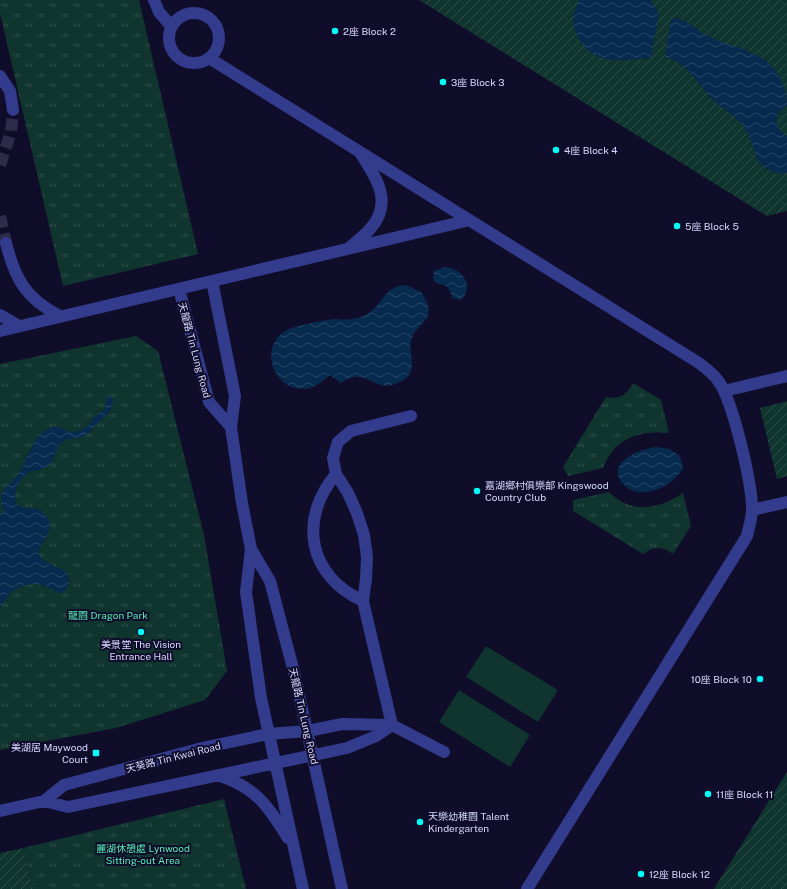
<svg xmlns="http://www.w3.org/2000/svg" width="787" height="889" viewBox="0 0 787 889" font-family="'Public Sans','Noto Sans TC',sans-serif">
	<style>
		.grass { fill: url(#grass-tufts) }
		.garden { fill: url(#garden-furrows) }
		.pitch { fill: #10342e }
		.water { fill: url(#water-waves) }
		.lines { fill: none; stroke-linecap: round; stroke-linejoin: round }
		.minor-tunnel { stroke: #2d2b4a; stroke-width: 12; stroke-dasharray: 12 6; stroke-linecap: butt }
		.minor { stroke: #333b8d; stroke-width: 12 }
		.poi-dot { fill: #02fff9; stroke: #0f0d2a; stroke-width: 1.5 }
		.labels { text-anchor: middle; stroke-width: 4; stroke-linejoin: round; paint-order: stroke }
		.poi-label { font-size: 10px; fill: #d6d6ff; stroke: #0f0d2a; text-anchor: start }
		.street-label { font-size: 10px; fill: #d6d6ff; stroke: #0f0d2a }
		.park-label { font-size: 10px; fill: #55ecb4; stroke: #0f0d2a }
	</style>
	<defs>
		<pattern id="grass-tufts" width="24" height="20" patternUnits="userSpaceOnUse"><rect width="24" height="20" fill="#10342e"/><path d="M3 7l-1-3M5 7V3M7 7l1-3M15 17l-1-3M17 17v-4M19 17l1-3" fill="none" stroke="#32514d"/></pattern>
		<pattern id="garden-furrows" width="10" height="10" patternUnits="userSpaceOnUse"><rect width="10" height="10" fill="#10342e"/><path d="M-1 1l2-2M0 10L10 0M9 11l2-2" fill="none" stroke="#32514d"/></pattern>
		<pattern id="water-waves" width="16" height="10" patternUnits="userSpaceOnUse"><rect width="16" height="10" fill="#072a4f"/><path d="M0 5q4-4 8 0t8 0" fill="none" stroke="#2a4869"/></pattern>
	</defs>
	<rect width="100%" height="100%" fill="#0f0d2a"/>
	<!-- grass -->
	<path class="grass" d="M0,0H139L198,254L63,286L0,13Z
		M136,336L158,351L204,535L227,671L205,700L116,728L0,750V364Z
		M633,383L661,400L669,433C639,430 614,438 603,468L568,476L563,467L606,397C619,400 627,395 633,383Z
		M609,492C631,514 658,510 683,493L691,526L673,554C663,546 653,546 643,554L573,511V500Z
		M224,799L246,889H33L23,848Z"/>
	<!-- garden -->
	<path class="garden" d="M419,0H787V211L767,216Z
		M787,401V476L777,479L760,408Z
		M787,772V889H714Z
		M23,848L33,889H0V853Z"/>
	<!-- pitch -->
	<path class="pitch" d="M486,646L558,690L538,722L466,677Z
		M459,690L530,735L510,767L439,722Z"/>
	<!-- water -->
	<path class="water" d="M579,0H651L659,13L651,58C636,59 620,62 605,59C580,53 565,22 579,0Z
		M677,18C689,21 696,30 706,35C734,49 772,51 783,85C786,95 787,94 787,106C773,114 773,128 787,136V173C778,175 768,171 762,165C752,156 753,138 744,127C736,116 724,110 714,101C699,86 688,62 665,57L671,19Z
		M445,267C463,268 475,287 461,300L453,298L448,287L435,282L433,279L434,271Z
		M406,285L421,292C441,321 417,320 411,340C407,356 423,374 395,384C373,393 366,365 341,383L330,375C324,380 317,386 310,388C274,396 255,345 289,329C296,326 328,319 336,319C346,320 354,320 363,316C383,308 381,287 406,285Z
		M106,395L113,398C113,412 107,415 98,423C92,428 90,434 82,437C75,440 68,437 62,442C54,449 56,460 48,466C42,471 34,469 28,473C19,479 8,499 21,507C26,509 33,508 39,509L49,519C54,547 14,552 66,571C70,581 71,585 62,593C54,592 52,588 45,586C25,580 5,591 0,611V515L4,511L2,506L1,495C6,486 13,481 19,473C30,457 32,430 56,426L70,432L80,431L89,425L94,417L105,409L107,399Z
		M657,447L670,449L680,456L683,468C674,486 640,503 623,484C604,463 641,448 657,447Z"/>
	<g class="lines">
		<!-- minor-tunnel -->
		<path class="minor-tunnel" d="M0,165L11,132L13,110
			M0,216L6,243"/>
		<!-- minor -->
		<path class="minor" d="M154,0L159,12L171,26
			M169 38a25 25 0 1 1 50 0a25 25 0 1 1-50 0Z
			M209,58L699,363C707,369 714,374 719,382C733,402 752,483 752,509C752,518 749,527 747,536L527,889
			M0,76L10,91L13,110
			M6,243C15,279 26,299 60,316
			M349,248C356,242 364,236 370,229C394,203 376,177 361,154
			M212,281L235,396L231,427L242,503L251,549L246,592L261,698L303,889
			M179,289L209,402L231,427
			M0,315L19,326
			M0,331L470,220
			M724,391L787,376
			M336,474C298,519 308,576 363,601
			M752,510L787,502
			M251,549L270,581L294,672L342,889
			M392,725L363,601L366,579L367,557L364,535L357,513L348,493L336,474L333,458L338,442L351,431L411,416
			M218,775C257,788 267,805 288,838
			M44,801L68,807L347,748L376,736L392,725
			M0,811L44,801L64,785L202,748L268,734L308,731L342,724L392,725L444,752"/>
	</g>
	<!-- markers -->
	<g class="poi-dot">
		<circle cx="335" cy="31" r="4"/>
		<circle cx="443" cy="82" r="4"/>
		<circle cx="556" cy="150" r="4"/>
		<circle cx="677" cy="226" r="4"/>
		<circle cx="477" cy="491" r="4"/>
		<circle cx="141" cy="632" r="4"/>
		<circle cx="760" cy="679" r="4"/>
		<rect x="92" y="749" width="8" height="8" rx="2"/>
		<circle cx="708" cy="794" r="4"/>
		<circle cx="420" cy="822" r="4"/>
		<circle cx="641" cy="874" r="4"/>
	</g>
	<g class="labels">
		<!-- poi labels -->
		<g class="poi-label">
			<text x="343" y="35">2座 Block 2</text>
			<text x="451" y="86">3座 Block 3</text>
			<text x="564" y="154">4座 Block 4</text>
			<text x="685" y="230">5座 Block 5</text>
			<text x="485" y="489">嘉湖鄉村俱樂部 Kingswood<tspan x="485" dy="12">Country Club</tspan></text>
			<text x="141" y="648" text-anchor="middle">美景堂 The Vision<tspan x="141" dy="12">Entrance Hall</tspan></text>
			<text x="752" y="683" text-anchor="end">10座 Block 10</text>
			<text x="88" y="751" text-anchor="end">美湖居 Maywood<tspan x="88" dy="12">Court</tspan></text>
			<text x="716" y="798">11座 Block 11</text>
			<text x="428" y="820">天樂幼稚園 Talent<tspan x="428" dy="12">Kindergarten</tspan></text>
			<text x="649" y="878">12座 Block 12</text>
		</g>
		<!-- street labels -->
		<g class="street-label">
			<text transform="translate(195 350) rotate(75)" y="4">天龍路 Tin Lung Road</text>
			<text transform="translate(304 716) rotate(77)" y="4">天龍路 Tin Lung Road</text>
			<text transform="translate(173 757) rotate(-14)" y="4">天葵路 Tin Kwai Road</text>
		</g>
		<!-- park labels -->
		<g class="park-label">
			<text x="108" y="619">龍園 Dragon Park</text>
			<text x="143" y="852">麗湖休憩處 Lynwood<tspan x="143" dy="12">Sitting-out Area</tspan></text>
		</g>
	</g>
</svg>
